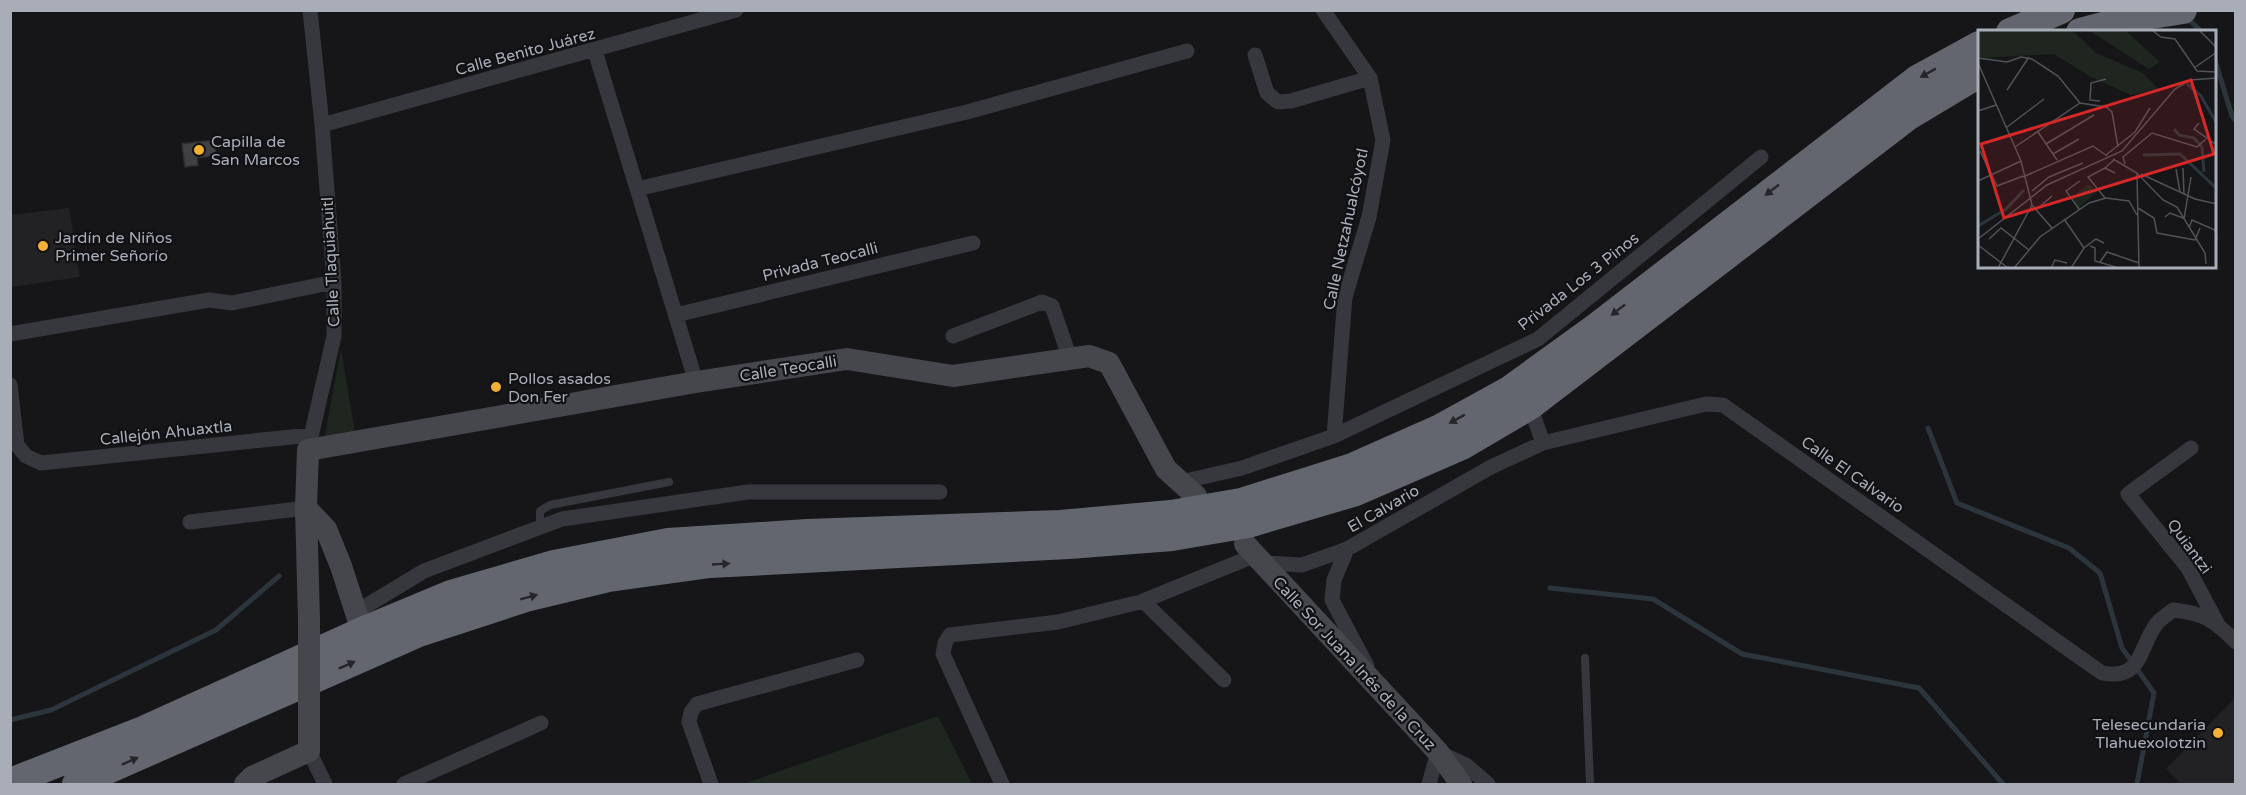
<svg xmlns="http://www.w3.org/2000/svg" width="2246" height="795" viewBox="0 0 2246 795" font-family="'Varela Round',sans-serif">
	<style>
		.built { fill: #222225 }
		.green { fill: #1e261f }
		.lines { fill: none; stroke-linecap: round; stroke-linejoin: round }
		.stream { stroke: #2c353c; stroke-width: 5 }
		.building { fill: #404145; stroke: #303034; stroke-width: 1.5 }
		.lane { stroke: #37383d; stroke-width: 8 }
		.street { stroke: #37383d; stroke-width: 15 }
		.secondary { stroke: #45474d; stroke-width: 22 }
		.highway { stroke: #63666e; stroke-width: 28 }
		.secondary-bridge { stroke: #45474d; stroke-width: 22 }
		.oneway { fill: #26262a }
		.poi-dot { fill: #f2b134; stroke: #111113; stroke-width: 2 }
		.labels { text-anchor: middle; stroke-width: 4.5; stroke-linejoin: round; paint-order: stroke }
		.street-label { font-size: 16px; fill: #a8adb8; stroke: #111113 }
		.poi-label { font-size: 16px; fill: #a8adb8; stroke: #111113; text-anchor: start }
		.inset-river { fill: none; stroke: #2c353c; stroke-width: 3 }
		.inset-road { fill: none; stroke: #505258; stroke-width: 1.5 }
		.view { fill: #d62828; fill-opacity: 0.15; stroke: #d62828; stroke-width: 3 }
		.inset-edge { fill: none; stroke: #a8adb8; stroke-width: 3 }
	</style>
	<rect width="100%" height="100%" fill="#161618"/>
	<!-- built -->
	<path class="built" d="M69,208L80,277L11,287V215Z
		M2235,698V784H2181L2166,769Z"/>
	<!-- green -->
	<path class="green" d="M341,349L356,438L324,440Z
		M938,716L972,784H743Z"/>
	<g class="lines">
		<!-- stream -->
		<path class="stream" d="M2187,18L2202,32
			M2214,57L2232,116L2236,121
			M1928,428L1957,503L2069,548L2100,573L2122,648L2154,693L2137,784
			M1550,588L1653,599L1742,654L1919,688L2003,784
			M10,720L51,710L216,630L279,576"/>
	</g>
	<!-- building -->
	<path class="building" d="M214,140L216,155L197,158L198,165L185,167L182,144Z"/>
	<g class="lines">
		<!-- lane -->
		<path class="lane" d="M540,528V511L550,505L669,482
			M1585,658L1590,784"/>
		<!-- street -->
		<path class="street" d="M1323,10L1370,78L1383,140L1369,217L1345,297L1334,436
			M595,51L696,382
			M1255,55L1267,93L1278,102L1291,101L1370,78
			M322,125L736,10
			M637,189L967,112L1187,51
			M676,315L973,243
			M10,334L209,300L232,303L334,282
			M953,336L1042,302L1052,306L1070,359
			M10,385L17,445L26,456L41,463L311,435
			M1530,406L1543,443
			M2191,448L2128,494L2188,568L2217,623
			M308,450L334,336V282L322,125L310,10
			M1181,482L1242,468L1334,436L1538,339L1761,157
			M190,522L306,508
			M1263,563L1302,565L1347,549
			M356,612L424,571L562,519L748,492H940
			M1367,666L1332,600L1334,580L1347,549L1491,467L1543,443L1706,404L1723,405L2102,673C2144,681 2138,646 2158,622C2162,618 2168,614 2173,610C2204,613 2214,620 2236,642
			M1224,680L1143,601L1256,555
			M309,751L325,784
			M404,784L541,723
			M711,784L689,722L691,712L697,704L857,660
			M1002,784L943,654L945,643L950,635L1058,622L1136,603
			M1429,784L1438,752L1466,765L1488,784"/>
		<!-- secondary -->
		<path class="secondary" d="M306,508L326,529L341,566L362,631
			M1245,544L1438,752L1461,784
			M309,620L306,508L308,450L696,382L847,359L953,376L1089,356L1109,363L1166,469L1196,496
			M245,784L252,777L309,751V728"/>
		<!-- highway -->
		<path class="highway" d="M2010,32L2061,10
			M2080,32L2133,18L2183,10
			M10,782L143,730L362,631L451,594L554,564L668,542L807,533L1060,524L1171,514L1241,502L1352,467L1440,428L1509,390L1596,327L1917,79L1979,45
			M76,784L419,633L526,598L609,578L710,564L1069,545L1172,537L1248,524L1356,492L1462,446L1530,406L1909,116L1979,74"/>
		<!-- secondary-bridge -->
		<path class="secondary-bridge" d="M309,728V620"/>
	</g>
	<!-- one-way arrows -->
	<defs><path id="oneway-solid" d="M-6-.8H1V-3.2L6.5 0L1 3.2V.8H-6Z" transform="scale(1.5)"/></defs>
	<g class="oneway">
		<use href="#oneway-solid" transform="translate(1928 73) rotate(151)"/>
		<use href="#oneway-solid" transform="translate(1772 190) rotate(142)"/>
		<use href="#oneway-solid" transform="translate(1618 310) rotate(142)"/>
		<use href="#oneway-solid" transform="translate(1457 419) rotate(151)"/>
		<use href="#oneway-solid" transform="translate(721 564) rotate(-3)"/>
		<use href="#oneway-solid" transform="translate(529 597) rotate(-15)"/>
		<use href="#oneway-solid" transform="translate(347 665) rotate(-24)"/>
		<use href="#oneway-solid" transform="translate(130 761) rotate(-24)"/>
	</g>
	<!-- markers -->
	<g class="poi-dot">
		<circle cx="199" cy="150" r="6"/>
		<circle cx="43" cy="246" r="6"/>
		<circle cx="496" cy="387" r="6"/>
		<circle cx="2218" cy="733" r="6"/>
	</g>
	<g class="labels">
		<!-- street labels -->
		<g class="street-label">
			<text transform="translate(525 51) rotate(-15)" y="6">Calle Benito Juárez</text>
			<text transform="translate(1345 229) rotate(-78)" y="6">Calle Netzahualcóyotl</text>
			<text transform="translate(820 261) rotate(-14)" y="6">Privada Teocalli</text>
			<text transform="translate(330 262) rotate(-93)" y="6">Calle Tlaquiahuitl</text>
			<text transform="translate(1578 281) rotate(-38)" y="6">Privada Los 3 Pinos</text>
			<text transform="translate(788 368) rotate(-9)" y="6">Calle Teocalli</text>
			<text transform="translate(166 432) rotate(-6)" y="6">Callejón Ahuaxtla</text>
			<text transform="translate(1853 474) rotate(35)" y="6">Calle El Calvario</text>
			<text transform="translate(1383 508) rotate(-30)" y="6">El Calvario</text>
			<text transform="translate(2190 546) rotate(54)" y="6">Quiantzi</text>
			<text transform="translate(1355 663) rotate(47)" y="6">Calle Sor Juana Inés de la Cruz</text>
		</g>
		<!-- poi labels -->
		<g class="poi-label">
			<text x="211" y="147">Capilla de<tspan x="211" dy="18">San Marcos</tspan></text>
			<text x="55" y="243">Jardín de Niños<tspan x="55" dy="18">Primer Señorío</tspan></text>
			<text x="508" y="384">Pollos asados<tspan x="508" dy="18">Don Fer</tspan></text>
			<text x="2206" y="730" text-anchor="end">Telesecundaria<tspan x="2206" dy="18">Tlahuexolotzin</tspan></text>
		</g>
	</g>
	<!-- overview -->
	<g transform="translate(1978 30)">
		<rect width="238" height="238" fill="#161618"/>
		<path d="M0,1H95L118,23L165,43L180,59L153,65L113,47L76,24L4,28L0,26ZM112,1H148L182,32L171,39ZM111,154L119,162L101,177L93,168Z" fill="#1e261f"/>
		<path class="inset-river" d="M209,54L223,66L239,94M196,99L201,105L216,108L224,117L226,142M165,125L202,124L239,159M0,196L28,179L46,160"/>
		<path class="inset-road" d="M175,1L183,7L197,9L219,41L239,42M222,1L239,18M0,28L29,32L43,27L54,29L80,46L102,73L128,77L134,82L140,117M0,33L43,131L54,175L74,198M216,38L239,22M29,60L51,27M122,71L112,70L113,53L128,49M0,81L18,75M221,93L216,99L239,115M29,97L66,69M60,102L79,130M68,114L116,85M37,117L102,73M2,121L19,156L45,146M75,124L101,109M128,125L157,102L172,78M135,129L159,143L185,170L199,177L227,223L228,234M136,130L127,138L137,143M147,134L145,127L174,103L219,117L228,109M127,138L110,147L127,168M205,138L206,164M198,139L202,162M159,144L161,238M163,144L217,169L239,174M45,147L115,116L129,126M0,151L43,131M54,161L71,147L105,133M160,178L176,188L179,203L217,210L222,198M101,179L88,161L102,151M58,180L74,166M187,187L192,183L205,188M86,189L106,218M206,189L213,147M211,198L214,190L237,200L239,210M0,209L69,155L144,121L197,59L212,50L239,48M11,209L23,198L51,220M0,215L30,238M112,216L117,218V231L141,238M122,232L129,222L161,233M20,238L54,175M36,238L62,207L111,173L128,168L151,171L159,185M73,238L77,230L89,233M93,238L106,218L118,209L126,213"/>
		<path class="view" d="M213,50L236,124L26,188L3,114Z"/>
		<rect width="238" height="238" class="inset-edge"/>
	</g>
	<!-- border -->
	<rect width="2246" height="795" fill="none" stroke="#a8adb8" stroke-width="24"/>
</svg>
